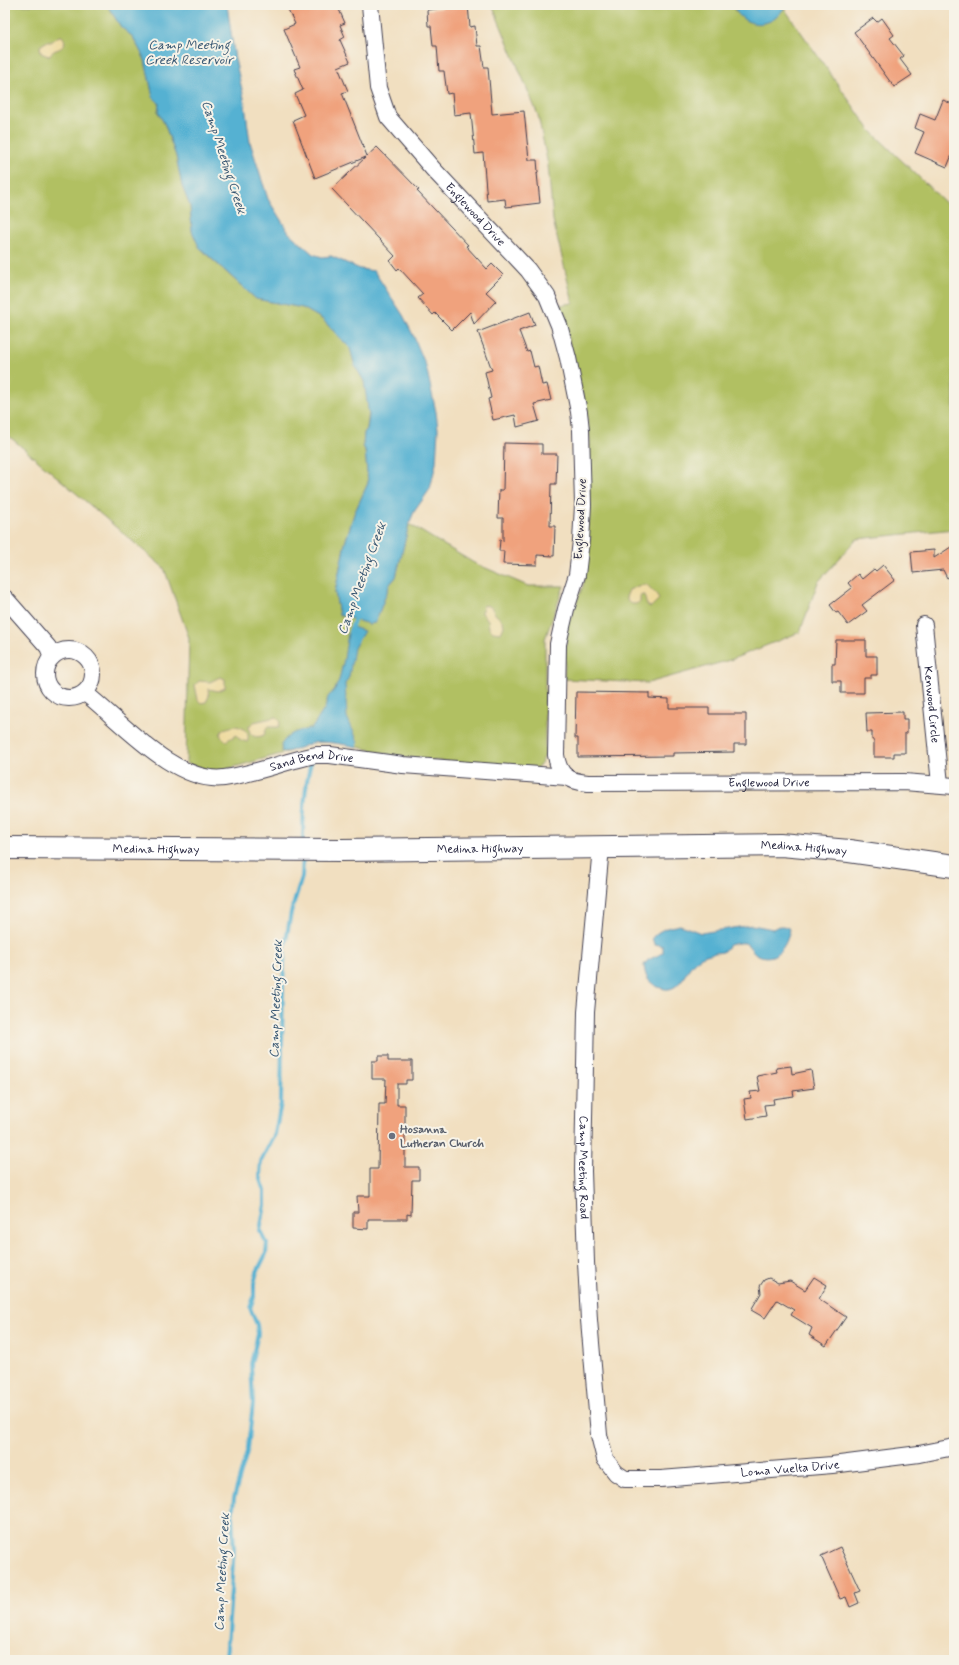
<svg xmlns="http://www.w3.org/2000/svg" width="959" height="1665" viewBox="0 0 959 1665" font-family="Mynerve,sans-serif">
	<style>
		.green { fill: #b1c062; stroke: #6a714e }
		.sand { fill: #eeda9e; stroke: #887e6c }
		.water { fill: #54b1d2; stroke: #3b6a86 }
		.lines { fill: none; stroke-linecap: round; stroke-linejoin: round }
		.stream { stroke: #54b1d2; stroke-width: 4 }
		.building { fill: #f0a27d }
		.street-casing { stroke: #413e4f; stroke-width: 18 }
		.secondary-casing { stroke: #413e4f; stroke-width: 24 }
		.street { stroke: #fff; stroke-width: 16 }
		.secondary { stroke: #fff; stroke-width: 22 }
		.worship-dot { fill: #6b7280; stroke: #f7f3e8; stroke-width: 1.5 }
		.labels { text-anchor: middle; stroke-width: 4; stroke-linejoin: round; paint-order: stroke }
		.street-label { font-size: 12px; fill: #22223b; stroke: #f7f3e8 }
		.worship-label { font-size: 12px; font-weight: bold; fill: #5b616d; stroke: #f7f3e8; text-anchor: start }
		.water-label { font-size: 13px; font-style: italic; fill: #345470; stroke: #f7f3e8 }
	</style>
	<rect width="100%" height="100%" fill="#f7f3e8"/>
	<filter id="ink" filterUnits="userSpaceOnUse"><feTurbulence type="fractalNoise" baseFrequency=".025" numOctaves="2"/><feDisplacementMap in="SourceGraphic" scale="8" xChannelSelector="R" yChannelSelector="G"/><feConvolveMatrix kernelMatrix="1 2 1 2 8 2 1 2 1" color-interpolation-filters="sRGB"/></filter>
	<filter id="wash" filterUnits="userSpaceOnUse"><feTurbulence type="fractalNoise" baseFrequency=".012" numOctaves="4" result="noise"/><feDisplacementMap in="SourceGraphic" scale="16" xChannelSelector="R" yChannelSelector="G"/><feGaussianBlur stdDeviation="0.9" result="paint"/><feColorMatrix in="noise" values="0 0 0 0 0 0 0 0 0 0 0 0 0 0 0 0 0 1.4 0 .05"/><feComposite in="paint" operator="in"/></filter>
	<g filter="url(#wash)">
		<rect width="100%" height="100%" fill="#f1dfc0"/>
		<!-- green -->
		<path class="green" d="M9,5H107L121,27L133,37L145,60L153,97L159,103L158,112L165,125L176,156L182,186L190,206L192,231L206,254L256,299L303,308L322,319L350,348L355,366L364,381L369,410L367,429L364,433L363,446L365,450L368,483L354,514L345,543L335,592L339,615L369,624L375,623L390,584L396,577L409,524L474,563L528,586H564L545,639V755L541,764L536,769L403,758L342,743L314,742L288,752L216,772L208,771L186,763L189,638L164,568L10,437L5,431V9Z
			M492,5H733L735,12L774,19L784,8L870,130L949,206L954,209V529L857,539L818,582L800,632L730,660L648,683L564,679L567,625L583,586L587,562L590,441L586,410L560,305L573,303L553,220L548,165L538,115Z"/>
		<!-- sand -->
		<path class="sand" d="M59,36H62C68,43 63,48 56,50C53,51 51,54 48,56L41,53L40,46L46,42H51Z
			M646,584L657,595L659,599L651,607C645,606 646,600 644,595H642L640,596V602C633,606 629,604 626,597L629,590L638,586Z
			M483,606C492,604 492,610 496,615C500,619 503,620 504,626L501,633L493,632L489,628L488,620L482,613Z
			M220,677L225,679V688L218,691L209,689L208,690L209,696L206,702L201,703L198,700L195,685L199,681L210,682Z
			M276,717L280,721L279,727H267L264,735C256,739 248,736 249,726L254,722Z
			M235,726C244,727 251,733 247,742L241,740L236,735L226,741L220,735L223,729Z"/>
		<!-- water -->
		<path class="water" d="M107,5H227L235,59L244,98L250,142L268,199L289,233L313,254L322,257L331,256L360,269L374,271L403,315L414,337L426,366L436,412L438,429L436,463L430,489L414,512L409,524L396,577L390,584L375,623L369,624L339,615L335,592L345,543L354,514L368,483L365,450L363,446L364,433L367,429L369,416L364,381L355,366L350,348L322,319L303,308L256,299L199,247L192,231L190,206L182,186L176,156L165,125L158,112L159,103L153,97L145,60L133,37L121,27Z
			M733,5H787C783,9 779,16 774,19C758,29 739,22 733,5Z
			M350,626L364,631L354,648L349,677L345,684L347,717L358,742L357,747C348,745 321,740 313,743C302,746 294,752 282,752L281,745C290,731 297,732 312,728L325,708L328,697L335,689L339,680L344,659L348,633Z
			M680,925L701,933L752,925L773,929C779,925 784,925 790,929C787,946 776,964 756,954C751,951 750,945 745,943C740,942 734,944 729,945L723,952C714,953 704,954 697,960C684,969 681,997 658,987C647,982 645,975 644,965L648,960L663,953V946L654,944L652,938C659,929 670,927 680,925Z"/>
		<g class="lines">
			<!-- stream -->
			<path class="stream" d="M350,632L356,615
				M303,844C303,815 304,787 312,759
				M226,1660L234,1548L232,1517L234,1498L248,1448L253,1403L251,1364L258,1334L257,1325L250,1308L254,1297V1283L257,1272L266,1254L267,1243L260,1231L265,1205V1191L260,1176L261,1161L275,1134L281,1103L283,982L285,947L291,912L302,877L303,857"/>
		</g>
		<g id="blocks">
			<!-- building -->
			<path class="building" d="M286,5H337L345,23L340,25L345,37L340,40L350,62L338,67L348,91L342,93L367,156L377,147L419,190L417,191L468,245L466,246L487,269L492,264L503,275L486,292L496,301L474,324L470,312L452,330L435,313L433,315L418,298L423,294L399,268L397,270L390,261L395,256L332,189L366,157L315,178L293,120L304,115L295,94L303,90L294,69L300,67L284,29L295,24Z
				M442,5H468L470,27L475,26L477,46H481L484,67H488L492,114L524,111L529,160H537L538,172L537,173L540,203L506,207L505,199L487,201L483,153L475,154L471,113L454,115L452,93L447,94L444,71H439L437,46H433L431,26H428L427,10L442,8Z
				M873,18L877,22L882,18L894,35L890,38L904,56L900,59L912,75L894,87L854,32Z
				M943,100L954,105V150L947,167L915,153L924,132L915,128L920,114L935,120Z
				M530,312L535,325L519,331L527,352L530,351L534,367L538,366L542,385L547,384L551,400L534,404L539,421L517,427L515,415L493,420L488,399L491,398L485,372L492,370L478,332Z
				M504,443L542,444V454H557L556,484H551L550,526H555L554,556L537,555V565L503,564L504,551H499L500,540L503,541V518H498L499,490H503Z
				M954,545V574L947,578L943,570L913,573L911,552L934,550V558Z
				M883,565L895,580L862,605L867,611L848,625L838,612L836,613L830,605L852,588L848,583L858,574L862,579L874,569L876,571Z
				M836,640H866V656H877V675H871V678H864V693H841V681H832V664H835Z
				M576,692L649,693V698L669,699V708H709V714H746V744H734V752L673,753V756L578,757V738H575Z
				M903,712V719H907V733H905V753H894V757H874V740H872V732H867L866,713Z
				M378,1056H388V1061H412V1080H406V1084H397V1105H405V1167H419V1180H412L411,1215L407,1214V1219H368V1229L353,1228V1212H358L357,1196H370V1169H378L379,1104H385L386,1079H372V1061H378Z
				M791,1066L792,1074L811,1070L814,1088L793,1091L794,1096L773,1099L774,1104L764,1105L766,1116L747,1119L744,1099L751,1098L750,1092L760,1091L757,1076L777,1072L776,1068Z
				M814,1277L827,1285L819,1299L846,1317L826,1346L809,1335L812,1328L791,1315L794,1310L777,1300L765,1318L751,1310L761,1293L760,1286L764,1280L769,1278L778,1283L790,1281L805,1290Z
				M840,1547L860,1591L855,1593L859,1603L850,1607L846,1597L840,1599L821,1556Z"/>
		</g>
	</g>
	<g filter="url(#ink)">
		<use href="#blocks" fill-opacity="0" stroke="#413e4f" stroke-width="1"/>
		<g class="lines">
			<!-- street casing -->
			<g class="street-casing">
				<g id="street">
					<path id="s1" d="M370,5L378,88L388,117L433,169L528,270L547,296L559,325L568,358L579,412L581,430L583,505L581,541L577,575L566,609L558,644L556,755C559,776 568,781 588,783L904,782L954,786"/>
					<path d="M5,598L48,647L52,657"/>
					<path id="s2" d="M924,625L940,784"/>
					<circle cx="69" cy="674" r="24"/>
					<path id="s3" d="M85,693C121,721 175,784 224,778C255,774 285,761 316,755H330L403,765L567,777"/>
					<path id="s4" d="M601,847L586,1012L583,1171L586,1262L589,1320L599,1435L605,1459L616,1473L625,1479H661L832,1465L919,1454L954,1447"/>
				</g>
			</g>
			<!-- secondary casing -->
			<g class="secondary-casing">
				<g id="secondary">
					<path id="s5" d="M5,848L342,850L781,845L849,851L954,866"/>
				</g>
			</g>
			<!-- street -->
			<use href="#street" class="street"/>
			<!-- secondary -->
			<use href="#secondary" class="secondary"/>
		</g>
	</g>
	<!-- markers -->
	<circle class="worship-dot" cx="392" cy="1136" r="4"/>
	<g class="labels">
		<!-- street labels -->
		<g class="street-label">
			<text dy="4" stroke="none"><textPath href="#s1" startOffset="245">Englewood Drive</textPath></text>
			<text transform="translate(580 519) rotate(-87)" y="4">Englewood Drive</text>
			<text dy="4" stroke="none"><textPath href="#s2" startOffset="80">Kenwood Circle</textPath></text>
			<text dy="4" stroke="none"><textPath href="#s3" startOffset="257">Sand Bend Drive</textPath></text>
			<text dy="4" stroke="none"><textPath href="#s1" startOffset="1049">Englewood Drive</textPath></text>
			<text dy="4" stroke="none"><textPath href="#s5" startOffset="151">Medina Highway</textPath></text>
			<text dy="4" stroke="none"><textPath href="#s5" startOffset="475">Medina Highway</textPath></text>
			<text dy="4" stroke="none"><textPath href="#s5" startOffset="799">Medina Highway</textPath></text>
			<text dy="4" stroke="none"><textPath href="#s4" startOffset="321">Camp Meeting Road</textPath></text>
			<text dy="4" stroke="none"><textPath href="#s4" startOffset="808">Loma Vuelta Drive</textPath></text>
		</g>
		<!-- worship labels -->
		<g class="worship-label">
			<text x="400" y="1133">Hosanna<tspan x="400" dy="14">Lutheran Church</tspan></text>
		</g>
		<!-- water labels -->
		<g class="water-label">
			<text x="189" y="49">Camp Meeting<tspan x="189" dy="15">Creek Reservoir</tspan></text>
			<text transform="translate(225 157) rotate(72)" y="5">Camp Meeting Creek</text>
			<text transform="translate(361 578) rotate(-70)" y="5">Camp Meeting Creek</text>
			<text transform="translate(275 999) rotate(-88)" y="5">Camp Meeting Creek</text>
			<text transform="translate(221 1572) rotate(-87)" y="5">Camp Meeting Creek</text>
		</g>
	</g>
	<!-- margin -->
	<rect width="959" height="1665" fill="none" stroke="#f7f3e8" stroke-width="20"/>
</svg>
